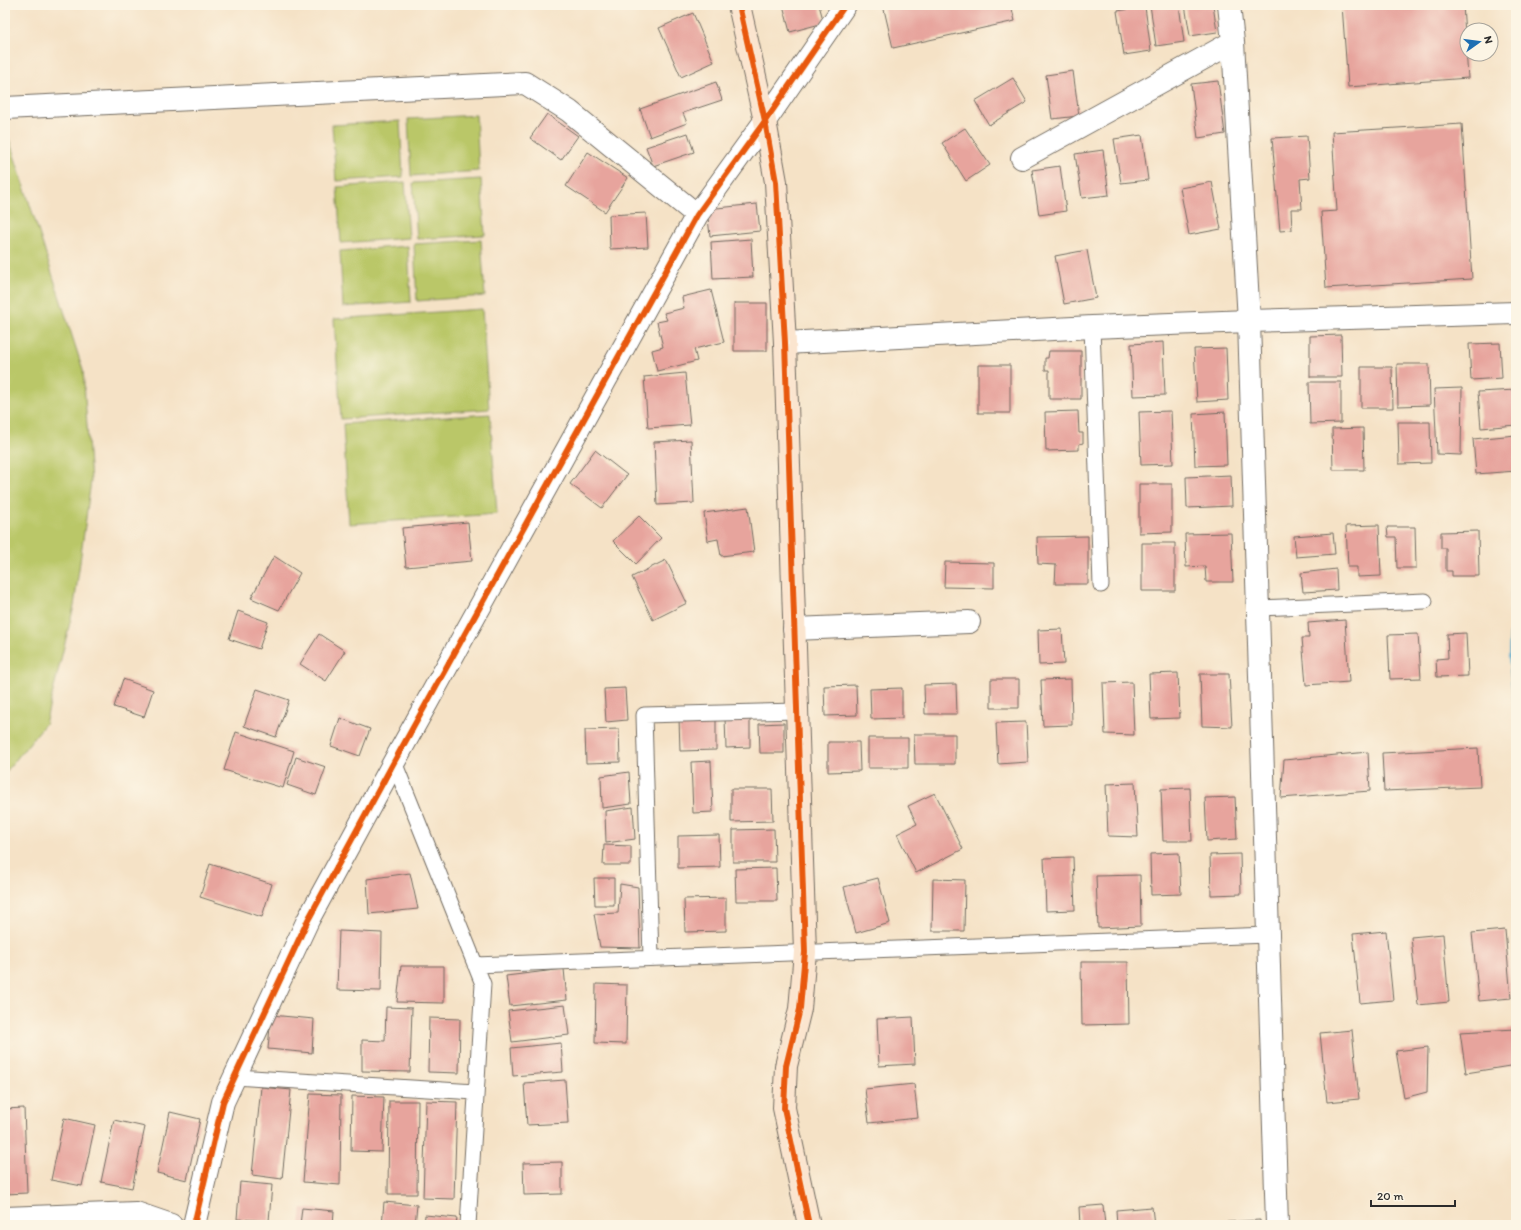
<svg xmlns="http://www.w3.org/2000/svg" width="1521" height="1230" viewBox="0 0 1521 1230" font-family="Itim,sans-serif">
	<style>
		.green { fill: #bac768; stroke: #72794a }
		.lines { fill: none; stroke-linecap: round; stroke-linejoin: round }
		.stream { stroke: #4fabcd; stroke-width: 8 }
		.building { fill: #e7a49d }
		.lane-casing { stroke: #726b61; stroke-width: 17 }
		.street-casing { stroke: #726b61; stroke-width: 24 }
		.secondary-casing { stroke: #726b61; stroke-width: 24 }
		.lane { stroke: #fff; stroke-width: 15 }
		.street { stroke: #fff; stroke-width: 22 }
		.secondary { stroke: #fbe5cf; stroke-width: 22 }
		.cycleway-casing { stroke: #fcf5e5; stroke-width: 8 }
		.cycleway { stroke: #e8590c; stroke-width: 6 }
	</style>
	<rect width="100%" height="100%" fill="#fcf5e5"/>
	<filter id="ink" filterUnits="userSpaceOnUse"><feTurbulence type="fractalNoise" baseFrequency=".025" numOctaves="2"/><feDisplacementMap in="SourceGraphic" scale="8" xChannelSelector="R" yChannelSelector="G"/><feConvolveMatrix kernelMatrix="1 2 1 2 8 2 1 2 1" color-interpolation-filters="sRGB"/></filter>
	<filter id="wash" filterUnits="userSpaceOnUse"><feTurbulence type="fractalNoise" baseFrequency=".012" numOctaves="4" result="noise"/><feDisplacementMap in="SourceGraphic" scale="16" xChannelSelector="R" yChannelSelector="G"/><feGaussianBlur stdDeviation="0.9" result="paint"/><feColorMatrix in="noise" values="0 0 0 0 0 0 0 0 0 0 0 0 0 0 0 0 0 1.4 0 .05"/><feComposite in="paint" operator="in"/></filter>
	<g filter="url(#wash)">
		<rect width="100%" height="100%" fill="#f5e2c6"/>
		<!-- green -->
		<path class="green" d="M476,115L479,171L411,176L408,119Z
			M400,121L403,177L336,181L332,125Z
			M5,130H6L83,370L91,481L74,606L45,724L5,773Z
			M481,179L485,235L417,239L413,183Z
			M405,182L409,238L341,243L337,187Z
			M481,240L485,296L417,301L414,244Z
			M408,246L411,302L343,307L340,251Z
			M482,309L489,409L341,419L334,319Z
			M490,414L497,514L349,524L343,424Z"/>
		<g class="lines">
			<!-- stream -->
			<path class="stream" d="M1516,560L1512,657L1516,697"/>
		</g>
		<g id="blocks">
			<!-- building -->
			<path class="building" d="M783,5H819L824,23L790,32Z
				M883,5H1011L1015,21L893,48Z
				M1150,5H1179L1184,42L1156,46Z
				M1185,5H1213L1217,32L1190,36Z
				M1342,5H1463L1468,78L1348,87Z
				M1145,7L1151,51L1124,55L1117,11Z
				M693,13L714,62L681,77L659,28Z
				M1073,71L1079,116L1052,119L1046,75Z
				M1013,78L1027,102L989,125L975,101Z
				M1218,81L1225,134L1198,138L1191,84Z
				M716,82L722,100L683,113L687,123L650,137L640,109Z
				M547,114L578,136L561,160L530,138Z
				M1462,124L1472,279L1326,288L1321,212L1337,211L1332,132Z
				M965,128L990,165L966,181L942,143Z
				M688,133L694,152L653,166L646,147Z
				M1142,135L1148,180L1121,183L1114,139Z
				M1307,136L1310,178L1300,179L1302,209H1291L1292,230L1280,231L1272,138Z
				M1103,150L1109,195L1082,198L1075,154Z
				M588,152L628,178L605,212L566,186Z
				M1060,166L1066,211L1039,215L1032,170Z
				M1212,182L1221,229L1189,235L1180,188Z
				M757,204L760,231L710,236L707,209Z
				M646,213L648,247L610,249L609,215Z
				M751,239L753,277L713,279L711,242Z
				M1087,250L1096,298L1064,304L1055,256Z
				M711,290L724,342L694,349L697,361L657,371L652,350L663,347L657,322L667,320L664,313L684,308L682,297Z
				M734,303H767V351H734Z
				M1341,335L1342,377H1310V336Z
				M1163,342L1165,395L1133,396L1131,344Z
				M1500,343L1502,378L1471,380L1469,344Z
				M1226,348L1228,400L1197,402L1194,349Z
				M1049,351H1081V399H1049V370H1045V358H1048Z
				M1397,364H1429L1430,405L1398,406Z
				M978,365H1010V413H978Z
				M1361,367H1392L1393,408H1361Z
				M685,373L690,425L648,428L644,377Z
				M1309,382H1341V423L1310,424Z
				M1462,388L1461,455L1437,454L1434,389Z
				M1516,390V425L1481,428L1478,392Z
				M1078,411L1079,433H1083V443L1079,444V450L1046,451L1045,412Z
				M1171,411L1173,464L1141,465L1139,412Z
				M1225,412L1227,465L1195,466L1193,414Z
				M1398,422H1430L1431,463L1399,464Z
				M1363,428L1364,470H1333L1332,429Z
				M1516,435V471L1476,474L1473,439Z
				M691,440L694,503L657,505L654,442Z
				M595,450L627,475L602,508L570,484Z
				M1231,475L1232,506L1187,508L1186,477Z
				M1139,484H1172V532L1139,533Z
				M748,507L754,552L721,556L718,539L708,541L704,513Z
				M639,516L661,538L636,564L613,541Z
				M468,522L472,561L406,567L402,528Z
				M1379,525L1381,576L1357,577V567H1348L1346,526Z
				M1387,527H1415L1416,568H1397L1396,537H1388Z
				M1478,531L1479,576H1452V571H1446V548H1441V532Z
				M1231,533L1233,582H1206L1205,566L1186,567L1185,534Z
				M1333,533L1335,554L1296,557L1294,536Z
				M1088,536V584H1055L1056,565L1038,564L1037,537Z
				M1142,543H1175V591H1142Z
				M274,556L300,573L279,610L251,598Z
				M666,560L687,603L653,620L632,577Z
				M945,562L994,563V588L944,587Z
				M1336,569L1337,590L1303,592L1301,573Z
				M238,611L268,622L259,649L229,639Z
				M1345,620L1349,682L1306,685L1302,638H1309L1308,623Z
				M1062,629L1064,664L1039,665L1038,630Z
				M1466,633L1468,676L1437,677L1436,659L1448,658L1447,634Z
				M319,634L345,651L326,681L300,664Z
				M1418,634L1421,678L1390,679L1388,635Z
				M1178,673L1180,718L1151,719L1149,674Z
				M1200,674H1229L1232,727L1202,726Z
				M123,679L153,690L144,717L114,707Z
				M991,679H1019V708H991Z
				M1071,679L1072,725L1043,726L1041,680Z
				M1132,682L1134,735L1105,734L1103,683Z
				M956,684L957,714H925L924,685Z
				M856,685L857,715L825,716L824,686Z
				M625,688L627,720L606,722L604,689Z
				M902,688V718L871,719L870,689Z
				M257,689L289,700L276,737L244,726Z
				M716,717V750L680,751L679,718Z
				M340,718L370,729L360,756L331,746Z
				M725,718H750V747L726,748Z
				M1026,722L1028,762L998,764L996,723Z
				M784,723V753H760L759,724Z
				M619,729L620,762L586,763L585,730Z
				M236,732L294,751L283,788L224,770Z
				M914,734H955V764H915Z
				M868,738H908V768H868Z
				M828,742H859L860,771L828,772Z
				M1478,748L1480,787L1384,791L1382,753Z
				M1368,752L1370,791L1281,798L1284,760Z
				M296,757L326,767L316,795L287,785Z
				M711,761L713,812L693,813L691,762Z
				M629,772L631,804L602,808L601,776Z
				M1135,783L1138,837L1108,836L1106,784Z
				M1190,788L1192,841H1163L1161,789Z
				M731,789H772L773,821L731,822Z
				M935,793L963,849L916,873L897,834L917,824L908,806Z
				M1235,797L1237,839L1207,841L1205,798Z
				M633,807L635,839L606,843L605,811Z
				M774,829L775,862H733V830Z
				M719,835L720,867L678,868V836Z
				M604,845L631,846V865H603Z
				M1179,853L1181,894L1151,895L1150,854Z
				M1240,854L1241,894L1211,895L1210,855Z
				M1073,857L1075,910L1046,911L1044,858Z
				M210,864L272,884L262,917L200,897Z
				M776,868L777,901H736L735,869Z
				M410,873L418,909L369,914L367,879Z
				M1140,875L1141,926L1098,928L1096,876Z
				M594,878H614V905H595Z
				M878,878L890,923L856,933L844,887Z
				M933,879L965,880L964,931H932Z
				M620,884L638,887L640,948L600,947L594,914L618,913Z
				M726,898V931L685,932L684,899Z
				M1505,930L1511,998L1479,1001L1472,933Z
				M339,931L382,933L381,991L337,990Z
				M1386,931L1393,1000L1360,1003L1353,934Z
				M1443,934L1449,1002L1418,1005L1411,937Z
				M1081,962H1128L1129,1024L1082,1025Z
				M401,966H444V1003L397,1002Z
				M564,969L567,1000L510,1006L506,976Z
				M596,984L627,985L626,1044L595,1043Z
				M565,1005L569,1035L512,1042L508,1011Z
				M386,1007L412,1008L410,1072L362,1071V1040L385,1041Z
				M271,1015L314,1019L312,1053L268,1049Z
				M913,1017L915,1064L879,1066L877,1019Z
				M429,1018L460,1019L459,1073L428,1072Z
				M1516,1029V1065L1466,1073L1460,1032Z
				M1352,1030L1359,1099L1327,1102L1320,1033Z
				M561,1043L563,1072L513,1076L511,1048Z
				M1428,1047L1427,1092L1404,1098L1396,1051Z
				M565,1080L568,1123L527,1125L524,1083Z
				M914,1084L918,1118L869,1123L865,1089Z
				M261,1087L291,1090L282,1179L252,1175Z
				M310,1094L341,1095L340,1185L303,1182Z
				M352,1096L384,1097L382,1152L351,1151Z
				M389,1101H418L417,1194H388Z
				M426,1101L457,1102L454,1199L423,1198Z
				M24,1108L27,1193L5,1194V1109Z
				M170,1112L200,1119L187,1180L157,1173Z
				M64,1118L95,1125L82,1186L51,1180Z
				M114,1120L145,1127L132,1188L101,1182Z
				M562,1162V1194L524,1195L523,1163Z
				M240,1182L272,1185L269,1221L237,1219Z
				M384,1202L417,1205L415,1225H382Z
				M1103,1205L1105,1225H1080L1079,1207Z
				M1152,1207L1154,1225H1117L1116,1210Z
				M302,1208L334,1211L333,1225H300Z
				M425,1215L457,1218L456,1225H424Z
				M1260,1220V1225H1226V1222Z"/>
		</g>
	</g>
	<g filter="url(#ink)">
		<use href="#blocks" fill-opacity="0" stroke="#726b61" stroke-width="1"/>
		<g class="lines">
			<!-- lane casing -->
			<g class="lane-casing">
				<path id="lane" d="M1092,327L1101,585
					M1258,608L1425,601
					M394,762L483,984L468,1225
					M651,958L644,715L797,711
					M475,965L1268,935
					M235,1077L475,1092"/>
			</g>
			<!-- street casing -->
			<g class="street-casing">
				<path id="street" d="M1229,5L1233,42L1249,321L1277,1225
					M5,108L525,83L569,111L697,215
					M1022,158L1233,42
					M785,343L1092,327L1249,321L1516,313
					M794,629L969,622
					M5,1218L136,1213L171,1225
					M194,1225L223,1102L308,920L394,762L697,215L765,121L845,5"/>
			</g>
			<!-- secondary casing -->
			<g class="secondary-casing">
				<path id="secondary" d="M739,5L765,121L776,182L785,343L805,952L800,1009L786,1066L784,1108L809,1225"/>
			</g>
			<!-- lane -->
			<use href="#lane" class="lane"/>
			<!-- street -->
			<use href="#street" class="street"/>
			<!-- secondary -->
			<use href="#secondary" class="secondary"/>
			<!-- cycleway casing -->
			<g class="cycleway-casing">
				<path id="cycleway" d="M739,5L765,121L776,182L785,343L805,952L800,1009L786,1066L784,1108L809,1225
					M194,1225L223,1102L308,920L394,762L697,215L765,121L845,5"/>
			</g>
			<!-- cycleway -->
			<use href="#cycleway" class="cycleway"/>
		</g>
	</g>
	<!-- margin -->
	<rect width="1521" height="1230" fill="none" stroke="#fcf5e5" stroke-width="20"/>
	<!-- north arrow -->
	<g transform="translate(1479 42) rotate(76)"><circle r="19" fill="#fcf5e5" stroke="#a8a49b"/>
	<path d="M0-3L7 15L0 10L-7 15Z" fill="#1f6fb2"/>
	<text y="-6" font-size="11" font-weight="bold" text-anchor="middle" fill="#2b2b2b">N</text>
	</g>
	<!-- scale -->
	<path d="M1371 1200v6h84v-6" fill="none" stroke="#2b2b2b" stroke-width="2"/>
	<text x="1377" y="1200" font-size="12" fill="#2b2b2b" stroke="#fcf5e5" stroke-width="3" paint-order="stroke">20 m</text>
</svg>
